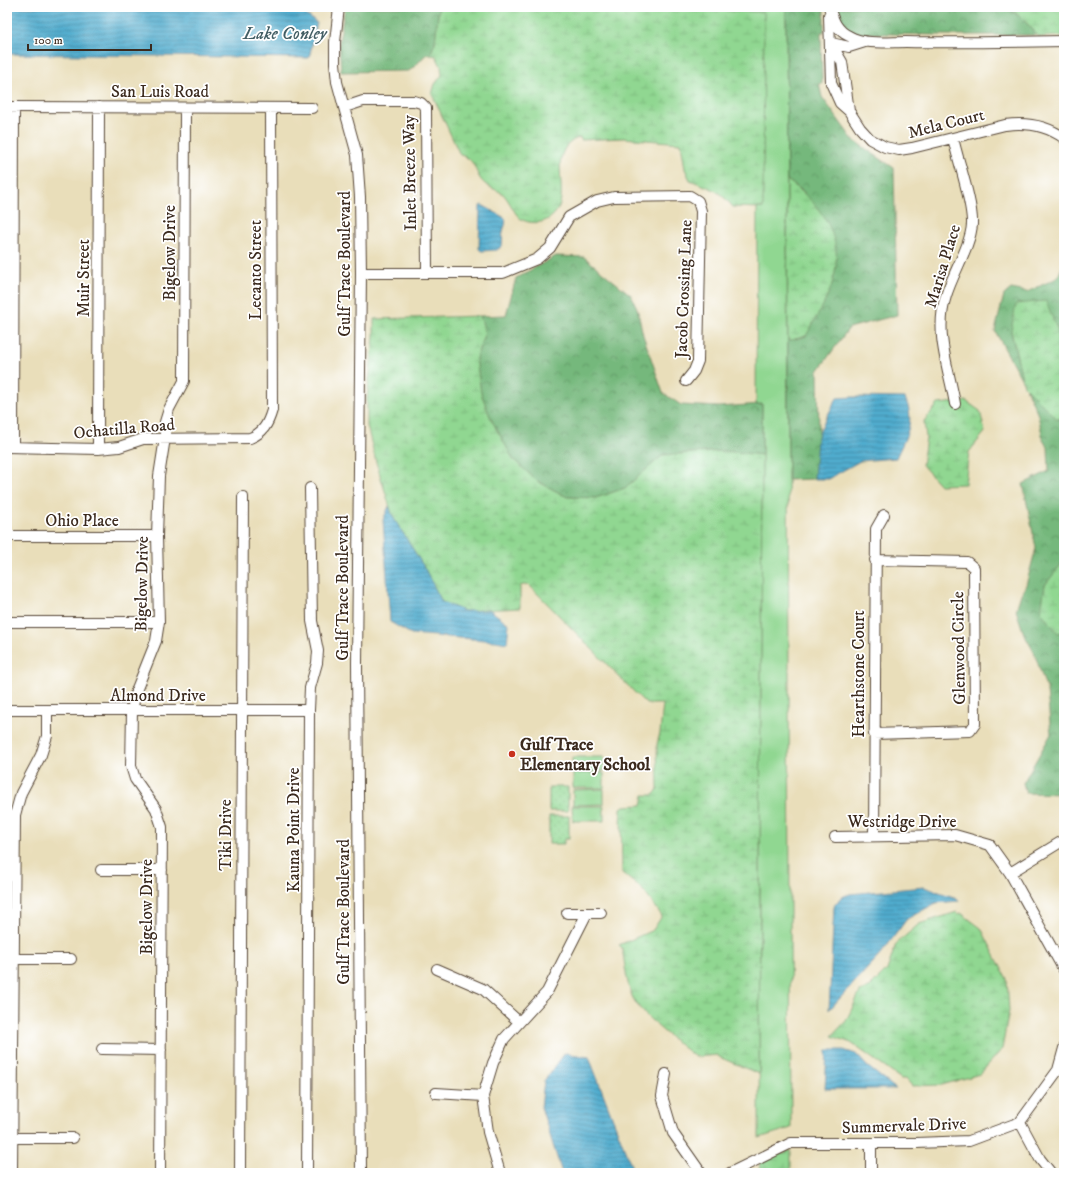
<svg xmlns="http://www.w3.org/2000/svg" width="1071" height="1180" viewBox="0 0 1071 1180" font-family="'IM FELL DW Pica',serif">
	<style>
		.grass { fill: #90d791; stroke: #668058 }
		.forest { fill: url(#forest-crowns); stroke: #58714c }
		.wetland { fill: url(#wetland-marsh); stroke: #668058 }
		.park { fill: url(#park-dots); stroke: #668058 }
		.water { fill: url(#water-rules); stroke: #466b76 }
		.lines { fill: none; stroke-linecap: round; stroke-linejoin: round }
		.minor-casing { stroke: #554535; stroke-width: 12 }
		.minor { stroke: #fff; stroke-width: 10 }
		.poi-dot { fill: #c8321e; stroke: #fff; stroke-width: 1.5 }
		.labels { text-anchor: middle; stroke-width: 3.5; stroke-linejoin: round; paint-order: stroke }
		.street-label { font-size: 17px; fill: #3b2a1e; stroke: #fff }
		.poi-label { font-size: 17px; font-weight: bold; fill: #3b2a1e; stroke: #fff; text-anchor: start }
		.water-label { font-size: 18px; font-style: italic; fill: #435e64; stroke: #fff }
	</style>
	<defs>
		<pattern id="forest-crowns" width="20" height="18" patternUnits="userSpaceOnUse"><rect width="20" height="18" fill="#74b87b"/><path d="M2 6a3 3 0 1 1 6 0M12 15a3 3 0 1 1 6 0" fill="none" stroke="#609664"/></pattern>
		<pattern id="wetland-marsh" width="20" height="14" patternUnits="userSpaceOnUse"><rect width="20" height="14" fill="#90d791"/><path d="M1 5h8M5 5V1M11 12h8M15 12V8" fill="none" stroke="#7db97d"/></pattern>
		<pattern id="park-dots" width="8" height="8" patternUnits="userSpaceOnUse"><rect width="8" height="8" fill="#90d791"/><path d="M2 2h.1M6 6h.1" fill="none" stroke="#7db97d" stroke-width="1.8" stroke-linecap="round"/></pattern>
		<pattern id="water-rules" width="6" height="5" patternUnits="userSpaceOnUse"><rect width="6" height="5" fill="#50acce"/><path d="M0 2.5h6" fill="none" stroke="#448ca7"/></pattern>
	</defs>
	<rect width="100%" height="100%" fill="#fff"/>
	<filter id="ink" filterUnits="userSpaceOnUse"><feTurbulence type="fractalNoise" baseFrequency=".025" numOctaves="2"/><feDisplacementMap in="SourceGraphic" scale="8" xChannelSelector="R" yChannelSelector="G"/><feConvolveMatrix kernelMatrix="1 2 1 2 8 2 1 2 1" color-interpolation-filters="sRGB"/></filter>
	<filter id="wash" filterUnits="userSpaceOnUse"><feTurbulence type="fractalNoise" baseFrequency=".012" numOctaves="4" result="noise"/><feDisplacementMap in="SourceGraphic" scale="16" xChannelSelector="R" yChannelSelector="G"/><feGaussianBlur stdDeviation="0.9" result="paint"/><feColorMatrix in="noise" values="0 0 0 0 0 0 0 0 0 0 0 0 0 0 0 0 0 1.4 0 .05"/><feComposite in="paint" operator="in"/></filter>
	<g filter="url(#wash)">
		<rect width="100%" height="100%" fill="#e9deba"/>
		<!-- grass -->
		<path class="grass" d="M604,7H786L791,1128L759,1138L762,405H756L757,208H763Z
			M572,757H604V771L573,772Z
			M573,773H604V788H573Z
			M604,789V804L573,805V790Z
			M572,806H604V821H573Z"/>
		<!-- forest -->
		<path class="forest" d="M345,7H439L435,43L430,55L427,54C420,59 416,68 408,71L341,72L339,42Z
			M786,7H824V32H821L822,84H819L822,97L853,140L894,168L897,315L849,328L818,371L819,434L814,479L788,480V341L806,336L804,192L787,180Z
			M834,7H1005L1022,18L1037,35H937L850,33L843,27Z
			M556,256L584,257L631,295L637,308L643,335L663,393L681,405L719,407L762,404V455L724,451L663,455L625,488L596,498L567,497L537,481L513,459L491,419L481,393L476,358L485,332L480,316L506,315L516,278Z
			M1064,264V368L1058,357V332L1011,331L1023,382L995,331L1004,295L1011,289L1027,292L1057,278Z
			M1026,388L1057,419L1064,418V561L1045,585L1058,633L1064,631V794L1026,793L1023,783L1051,734L1047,691L1034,652L1024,634L1016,610L1021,594L1026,585L1036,548L1023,484L1049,471L1048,447L1043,439L1038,415Z"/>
		<!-- wetland -->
		<path class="wetland" d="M439,7H624L764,12L763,208L733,207C717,188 711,189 690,180L685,169L681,143L623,138L581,140L580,137C540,152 578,198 550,218C542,224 529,224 521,219C514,214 510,201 503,194C498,190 490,188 485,184C473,174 478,159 460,155L432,94L435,84L442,75L441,66L436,56L430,55L435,43Z
			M1000,7H1064V36L1039,37C1029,26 1016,8 1000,7Z
			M787,180C817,201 843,233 835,272C831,295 817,316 806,336L788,341Z
			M1046,301L1058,332V356L1064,368V418L1057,419L1024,386L1011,331L1016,304Z
			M480,316L485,332L476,358L481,393L491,419L513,459L537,481L567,497L596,498L625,488L663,455L724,451L762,455L759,1074L719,1057L718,1055L695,1057C678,1043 640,1015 632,996C626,981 625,964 622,948L619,945L653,930L662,916L643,890L622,873L621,808L624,806L642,805L644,795H653L658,790L657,744L660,733L663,704H646L528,584L520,586V608L464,611L442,602L424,567L393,517L376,462L367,426V398L374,337V319Z
			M966,401L980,411L985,432L969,452L965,484L940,485L922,465L926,438L924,421L938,404Z
			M1064,561V631L1058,633L1041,612L1045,585Z
			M957,912L958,914L961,913L981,928L1007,979L1009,1011L1002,1049L980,1074L942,1085L912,1086L906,1079H901L851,1043L832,1036L846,1021L860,992L869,988L887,970L896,944L919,924Z
			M791,1150V1173H759L760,1161Z"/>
		<!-- park -->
		<path class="park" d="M549,787H568V811H549Z
			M549,816H569V839H564V844H549Z"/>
		<!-- water -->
		<path class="water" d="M7,7L299,9L317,23L309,58L7,54Z
			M482,205L505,218C507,224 504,226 503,232C502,237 503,241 502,246L497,250L481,251L479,249L480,206Z
			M854,397L905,398C916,422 906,436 896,458L860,461L828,479H814L817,439L823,424L837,398Z
			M389,506L393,517L424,567L442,602L464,611L490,610L509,624L507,643L496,641L411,634L390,622L383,520Z
			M924,887L957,898L959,901L936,903L907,919L881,954L829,1010L834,906L841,897L850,894Z
			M827,1050H844L856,1054L867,1066L896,1089H825Z
			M565,1053L589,1057L634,1173H562L541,1107L544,1081Z"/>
	</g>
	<g filter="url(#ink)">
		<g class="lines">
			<!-- minor casing -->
			<g class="minor-casing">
				<path id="minor" d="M339,7L335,42V63L337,82L357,155L360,197L361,273L357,664L361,1173
					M829,7C833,19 836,30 849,36C865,45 887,42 906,42C958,43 1011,42 1064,41
					M829,15L831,83L840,103L849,111
					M831,43L842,62L849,111L860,128L870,139L885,147L899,150L912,148L1005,125C1027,122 1046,125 1064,138
					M831,43L849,47L865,42
					M8,107L312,108
					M345,107L363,101H414L421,103L426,108L427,272
					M953,138C958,161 973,203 972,224C971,245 952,275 946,296C934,333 949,368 955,404
					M361,273H503L537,259L550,248L569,217L597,201L614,197L690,196L698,201L701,211L698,361L694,371L686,381
					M7,447L98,449L119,447L143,439L250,438C263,433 268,424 272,410L271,108
					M13,447L14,107
					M98,449L99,107
					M7,536H157
					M7,622H159
					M7,710H309
					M874,734L970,731L975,724L974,568L967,562L875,560
					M874,836L876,529L884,515
					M835,837L955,835L990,845L1010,873L1064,970
					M101,870H162
					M1010,873L1064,840
					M567,913H601
					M13,959H71
					M437,969L483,989L519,1022
					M102,1049L161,1050
					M666,1074L662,1096L673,1133L701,1173
					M436,1093L483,1096
					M1020,1122L1040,1159L1051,1173
					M12,1138H73
					M871,1143V1173
					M12,1173L15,815L21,793L41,755L47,736V710
					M160,1173L162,827L156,809L135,779L131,766L132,711L136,691L156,641L159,622L157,536L159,476L165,438V422L169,409L184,381L185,108
					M240,1173L243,497
					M307,1173L309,710L310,688L317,663L318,651L312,621L310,488
					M500,1173L488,1132L483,1096L493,1063L504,1039L547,992L587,913
					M730,1173L791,1143H916L969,1141L1020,1122L1058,1070L1064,1048"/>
			</g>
			<!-- minor -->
			<use href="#minor" class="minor"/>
		</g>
	</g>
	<!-- markers -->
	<circle class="poi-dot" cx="512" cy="754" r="4"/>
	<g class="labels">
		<!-- street labels -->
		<g class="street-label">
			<text x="160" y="97">San Luis Road</text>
			<text transform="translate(946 123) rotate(-14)" y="6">Mela Court</text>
			<text transform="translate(409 173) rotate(-91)" y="6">Inlet Breeze Way</text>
			<text transform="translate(169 253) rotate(-90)" y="6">Bigelow Drive</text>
			<text transform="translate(344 264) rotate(-90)" y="6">Gulf Trace Boulevard</text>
			<text transform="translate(942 266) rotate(-73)" y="6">Marisa Place</text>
			<text transform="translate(255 270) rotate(-90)" y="6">Lecanto Street</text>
			<text transform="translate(83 278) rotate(-90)" y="6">Muir Street</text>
			<text transform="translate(683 289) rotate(-88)" y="6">Jacob Crossing Lane</text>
			<text transform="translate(124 428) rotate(-5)" y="6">Ochatilla Road</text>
			<text x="82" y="526">Ohio Place</text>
			<text transform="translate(141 584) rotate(-89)" y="6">Bigelow Drive</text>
			<text transform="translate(342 588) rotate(-90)" y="6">Gulf Trace Boulevard</text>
			<text transform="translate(958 648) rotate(-91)" y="6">Glenwood Circle</text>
			<text transform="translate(858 674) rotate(-90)" y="6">Hearthstone Court</text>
			<text x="158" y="701">Almond Drive</text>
			<text x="902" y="827">Westridge Drive</text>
			<text transform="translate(293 830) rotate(-90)" y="6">Kauna Point Drive</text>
			<text transform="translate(225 835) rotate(-90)" y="6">Tiki Drive</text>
			<text transform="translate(146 907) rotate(-90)" y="6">Bigelow Drive</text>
			<text transform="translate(343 912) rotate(-90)" y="6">Gulf Trace Boulevard</text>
			<text transform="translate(904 1125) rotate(-2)" y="6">Summervale Drive</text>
		</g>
		<!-- poi labels -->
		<g class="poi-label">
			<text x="520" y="750">Gulf Trace<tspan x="520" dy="20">Elementary School</tspan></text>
		</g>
		<!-- water labels -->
		<g class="water-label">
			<text x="285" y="39">Lake Conley</text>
		</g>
	</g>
	<!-- margin -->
	<rect width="1071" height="1180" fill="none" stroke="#fff" stroke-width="24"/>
	<!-- scale -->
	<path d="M28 44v6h123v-6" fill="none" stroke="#3b2a1e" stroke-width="2"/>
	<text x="34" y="44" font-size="12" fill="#3b2a1e" stroke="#ffffff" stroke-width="3" paint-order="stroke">100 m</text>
</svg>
